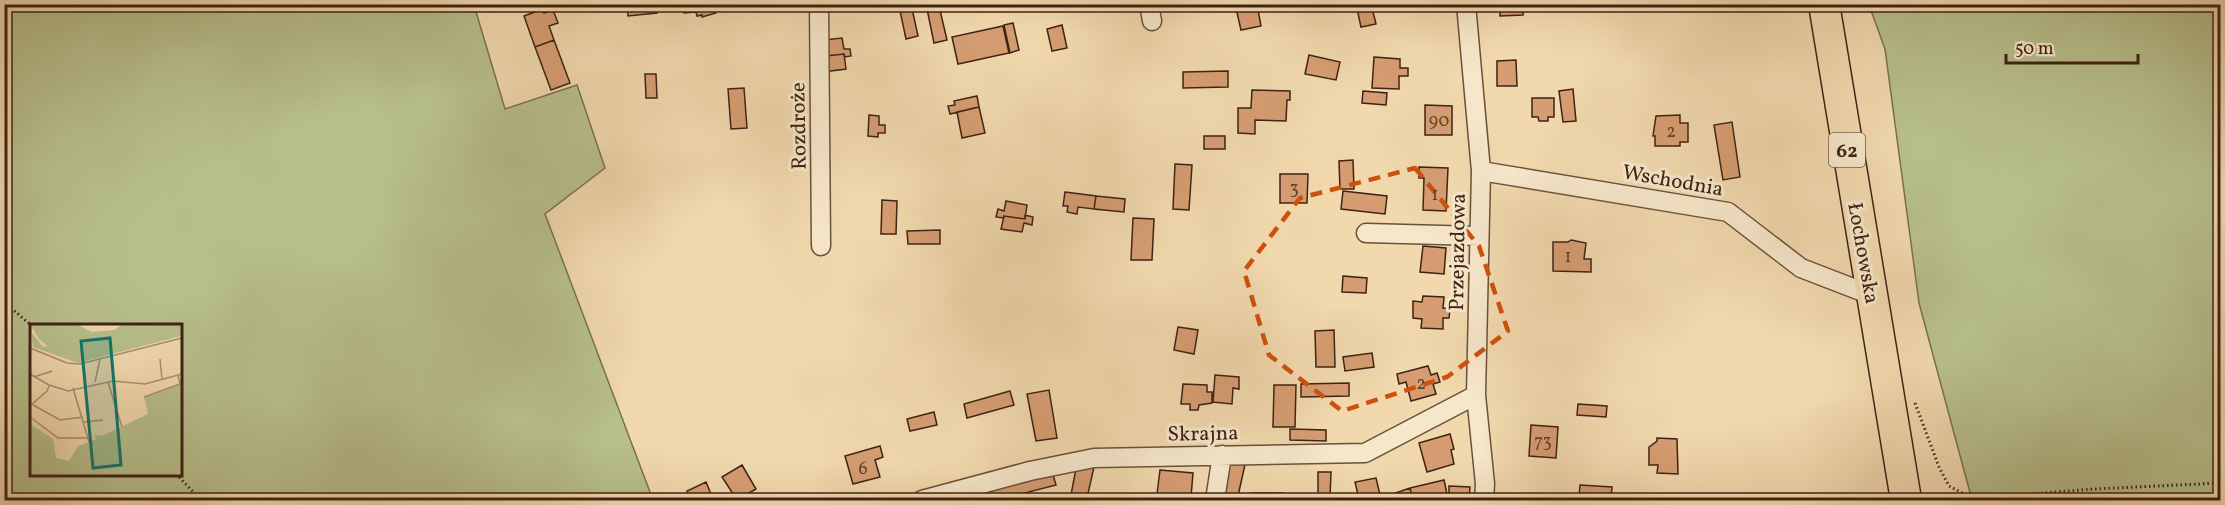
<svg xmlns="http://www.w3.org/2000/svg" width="2225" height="505" viewBox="0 0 2225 505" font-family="Vollkorn,serif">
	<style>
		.green { fill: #b7bf8c; stroke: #7a7050; stroke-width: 1.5; fill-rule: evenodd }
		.building { fill: #d69d72; stroke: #3e2214; stroke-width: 1.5 }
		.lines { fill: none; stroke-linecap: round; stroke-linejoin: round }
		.minor-casing { stroke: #6b503a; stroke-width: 21 }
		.primary-casing { stroke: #3e2214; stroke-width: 33 }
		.path { stroke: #3e2214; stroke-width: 3; stroke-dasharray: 1.5 3; stroke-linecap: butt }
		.minor { stroke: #f6e6ca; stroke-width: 18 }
		.primary { stroke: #f1d8ad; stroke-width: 30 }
		.marked { fill: none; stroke: #ce510d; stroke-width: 4.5; stroke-dasharray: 12 8; stroke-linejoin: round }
		.labels { text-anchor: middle; stroke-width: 6; stroke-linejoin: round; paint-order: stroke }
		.number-label { font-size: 18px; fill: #64412c }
		.shield { fill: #f6e6ca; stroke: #755d4b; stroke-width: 1.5 }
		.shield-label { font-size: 20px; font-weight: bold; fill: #3e2214 }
		.street-label { font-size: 21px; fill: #3e2214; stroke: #f6e6ca }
		.inset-road { fill: none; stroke: #a98f70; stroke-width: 1.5 }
		.view { fill: #0f766e; fill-opacity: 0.15; stroke: #0f766e; stroke-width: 3 }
		.inset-edge { fill: none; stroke: #3e2214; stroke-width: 3 }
	</style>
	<rect width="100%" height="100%" fill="#f1d8ad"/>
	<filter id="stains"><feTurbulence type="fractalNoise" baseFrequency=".00333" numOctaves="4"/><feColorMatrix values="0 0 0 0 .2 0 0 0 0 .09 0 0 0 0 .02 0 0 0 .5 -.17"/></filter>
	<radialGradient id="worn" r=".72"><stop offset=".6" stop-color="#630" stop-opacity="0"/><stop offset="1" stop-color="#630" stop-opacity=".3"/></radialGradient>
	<!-- green -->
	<path class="green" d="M4,5H474L505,109L577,85L605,168L545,214L653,500H5ZM32,325H180V474H32Z
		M1869,5H2220V500H1972L1919,303L1885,49Z"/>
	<!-- building -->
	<path class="building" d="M627,4H656L657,13L628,16Z
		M683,4H727V8L716,10V13L702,17V15L697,16L696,12L684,13Z
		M911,4L918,36L906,39L899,6Z
		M1235,4H1257L1261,26L1241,30Z
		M1356,4H1371L1376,24L1361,27Z
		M1500,4H1529V6H1523V15L1500,16Z
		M939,6L947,40L934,43L927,9Z
		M543,9L544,13L553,10L558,23L549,26L554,40L535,47L524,16Z
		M1013,23L1019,50L1010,53L1004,25Z
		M1062,25L1067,48L1052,51L1047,29Z
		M1003,26L1009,53L958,64L952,37Z
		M842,38L844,49H850L851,56L845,57L844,54L826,56L824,40Z
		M554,40L570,83L551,90L535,47Z
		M844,54L846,69L822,72L826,56Z
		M1309,55L1340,62L1336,80L1305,74Z
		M1374,57L1400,59V68H1408V76H1399V89L1372,88Z
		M1516,60L1517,86H1497V61Z
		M1228,71V87L1183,88V72Z
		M645,74H656L657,98H646Z
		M744,88L747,128L731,129L728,89Z
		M1573,89L1576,121L1563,122L1559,91Z
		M1252,90L1290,91V100H1287L1286,121L1255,120V134L1238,133V108H1251Z
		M1363,91L1387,93L1386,105L1362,103Z
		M977,96L979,107L950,114L948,106L955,105L954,101Z
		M1532,98H1554V117H1548V121H1539L1538,117H1532Z
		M1425,105L1452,106V135H1425Z
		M979,107L985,133L962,138L957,112Z
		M869,115L879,116V125H885V133H878V137L868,136Z
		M1680,115V123H1688V142H1680V146H1655V136H1653L1656,116Z
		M1732,122L1740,177L1723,180L1714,125Z
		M1204,136H1225V149H1204Z
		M1353,160L1354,189H1340L1339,161Z
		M1175,164L1192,165L1189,210L1173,209Z
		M1419,167L1448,168L1446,211L1423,210L1424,178H1419Z
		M1280,174H1308L1307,203H1280Z
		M1343,191L1387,196L1385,214L1341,209Z
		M1065,192L1096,196L1094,209L1078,207L1077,214L1067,212L1068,206H1063Z
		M1096,196L1125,199L1124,212L1094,209Z
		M882,200L897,201L896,234H881Z
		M1006,201L1027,205L1025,219L1004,216L1003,218L996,217L998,209L1004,211Z
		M1025,215L1033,217L1032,225L1024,223L1022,232L1001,229L1004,216L1025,219Z
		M1133,218L1154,219L1152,260H1131Z
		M940,230V244H908L907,231Z
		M1571,240L1586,243L1584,259H1591V272L1553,271V242H1568Z
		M1423,246L1446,248L1444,274L1420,272Z
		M1343,276L1367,278L1366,293L1342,292Z
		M1423,296L1444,297L1443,308L1450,309L1449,318H1443V329L1421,328L1422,319L1413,318V301L1422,302Z
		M1178,327L1198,330L1194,354L1174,350Z
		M1334,330L1335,367H1316L1315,331Z
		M1372,353L1374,367L1345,371L1343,357Z
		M1428,366L1431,375L1437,373L1440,382L1433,384L1436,394L1411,401L1406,382L1399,384L1397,374Z
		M1215,375L1239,377V389L1233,388L1232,404L1213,402Z
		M1349,383V396L1301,397V384Z
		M1183,384L1207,385V392H1212V403L1199,405L1198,410H1190V404H1181Z
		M1274,385H1296L1295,427H1273Z
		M1049,390L1057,438L1036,441L1027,394Z
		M1010,391L1014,405L967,418L964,404Z
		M1578,404L1607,406L1606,417L1577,415Z
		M934,412L937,425L910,431L907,419Z
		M1531,425L1558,427L1556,458L1529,456Z
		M1290,429L1326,430V441L1290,440Z
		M1450,434L1454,449L1451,450L1454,464L1427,472L1419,443Z
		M1657,438L1677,439L1678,474L1657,473L1658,465H1649V447L1657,441Z
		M880,446L883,457L875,460L880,477L853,484L845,456Z
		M1229,456L1246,460L1238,496L1220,492Z
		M1077,463L1094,467L1087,498L1071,495Z
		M742,465L756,489L737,500L722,477Z
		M1051,468L1056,485L997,500H984L981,486Z
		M1160,470L1193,473L1191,497L1157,494Z
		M1318,472H1331L1330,496H1318Z
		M1376,478L1380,495L1359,499L1355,482Z
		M1444,480L1447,494L1413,500L1410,488Z
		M706,482L713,499L708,500L703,496L692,500L687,491Z
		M1580,485L1612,487L1611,499L1579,497Z
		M1449,486L1470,487L1469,500H1449Z
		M1410,488L1413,500H1392L1390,495Z
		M1252,493H1283V495H1292V500H1251Z
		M1071,495L1087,498V500H1069Z
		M1153,495L1171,497V500H1152Z
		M1527,495L1552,496V500H1527Z"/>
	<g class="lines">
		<!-- minor casing -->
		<g class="minor-casing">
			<path id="minor" d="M819,4L821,246
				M1149,4L1152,21
				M1466,4L1481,171L1476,395L1485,484L1484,500
				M1481,171L1728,212L1801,268L1871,295
				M1366,233L1479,236
				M922,500L1030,471L1094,458L1365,453L1476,395
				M1215,500L1222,455"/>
		</g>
		<!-- primary casing -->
		<g class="primary-casing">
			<path id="primary" d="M1824,4L1906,500"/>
		</g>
		<!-- path -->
		<path class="path" d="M4,302L32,326
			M1915,403L1939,467L1949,486L1966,495L1992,497L2094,489L2220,483
			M176,474L201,500"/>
		<!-- minor -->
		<use href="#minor" class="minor"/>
		<!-- primary -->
		<use href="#primary" class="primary"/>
	</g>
	<!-- marked area -->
	<path class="marked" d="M1415,168L1479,246L1508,331L1447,377L1342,411L1269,355L1244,271L1300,198Z"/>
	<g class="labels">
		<!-- number labels -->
		<g class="number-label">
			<text x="1439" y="126">90</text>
			<text x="1671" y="137">2</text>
			<text x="1294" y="194">3</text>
			<text x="1435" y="200">1</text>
			<text x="1568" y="262">1</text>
			<text x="1421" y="389">2</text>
			<text x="1543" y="447">73</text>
			<text x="863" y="474">6</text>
		</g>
		<!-- shield labels -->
		<rect class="shield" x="1829" y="133" width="36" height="34" rx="4.5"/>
		<g class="shield-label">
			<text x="1847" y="157">62</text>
		</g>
		<!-- street labels -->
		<g class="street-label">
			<text transform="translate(798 126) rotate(-91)" y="7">Rozdroże</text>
			<text transform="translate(1673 180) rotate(10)" y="7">Wschodnia</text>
			<text transform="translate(1457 252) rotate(-89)" y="7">Przejazdowa</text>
			<text transform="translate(1864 253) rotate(80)" y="7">Łochowska</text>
			<text transform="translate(1203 433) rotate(-1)" y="7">Skrajna</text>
		</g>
	</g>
	<!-- overview -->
	<g transform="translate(30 324)">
		<rect width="152" height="152" fill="#f1d8ad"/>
		<path d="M0,0H46L62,8L84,6L93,0H151V12L48,39L3,23L1,8L13,23L18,22L9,15ZM151,60V151H0V100L23,115L26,134L39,137L48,122L66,115L65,111L72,112L118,90L114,73Z" fill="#b7bf8c"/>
		<path class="inset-road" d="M0,24L37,39L50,40L152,14M130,35L132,55M0,50L19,61L38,67L83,57L115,60L152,50M4,53L22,47M65,58L70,35M78,58L92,103M43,64L59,118M114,73L150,60L148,51M3,81L30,96L53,93M0,82L17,67L19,62M0,93L28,114H58M54,98L73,96"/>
		<path class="view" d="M80,14L91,141L63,144L51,17Z"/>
		<rect width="152" height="152" class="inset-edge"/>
	</g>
	<!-- margin -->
	<rect width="2225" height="505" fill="none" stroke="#f1d8ad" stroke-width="24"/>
	<rect x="6" y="6" width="2213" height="493" fill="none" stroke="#3e2214" stroke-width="3"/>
	<rect x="12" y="12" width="2201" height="481" fill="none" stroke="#3e2214" stroke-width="1.5"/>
	<!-- scale -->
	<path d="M2006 54v9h132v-9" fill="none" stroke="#3e2214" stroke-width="3"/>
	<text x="2015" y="54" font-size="18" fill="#3e2214" stroke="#f6e6ca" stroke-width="4.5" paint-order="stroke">50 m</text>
	<rect width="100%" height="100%" filter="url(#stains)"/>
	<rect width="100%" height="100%" fill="url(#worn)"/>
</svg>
